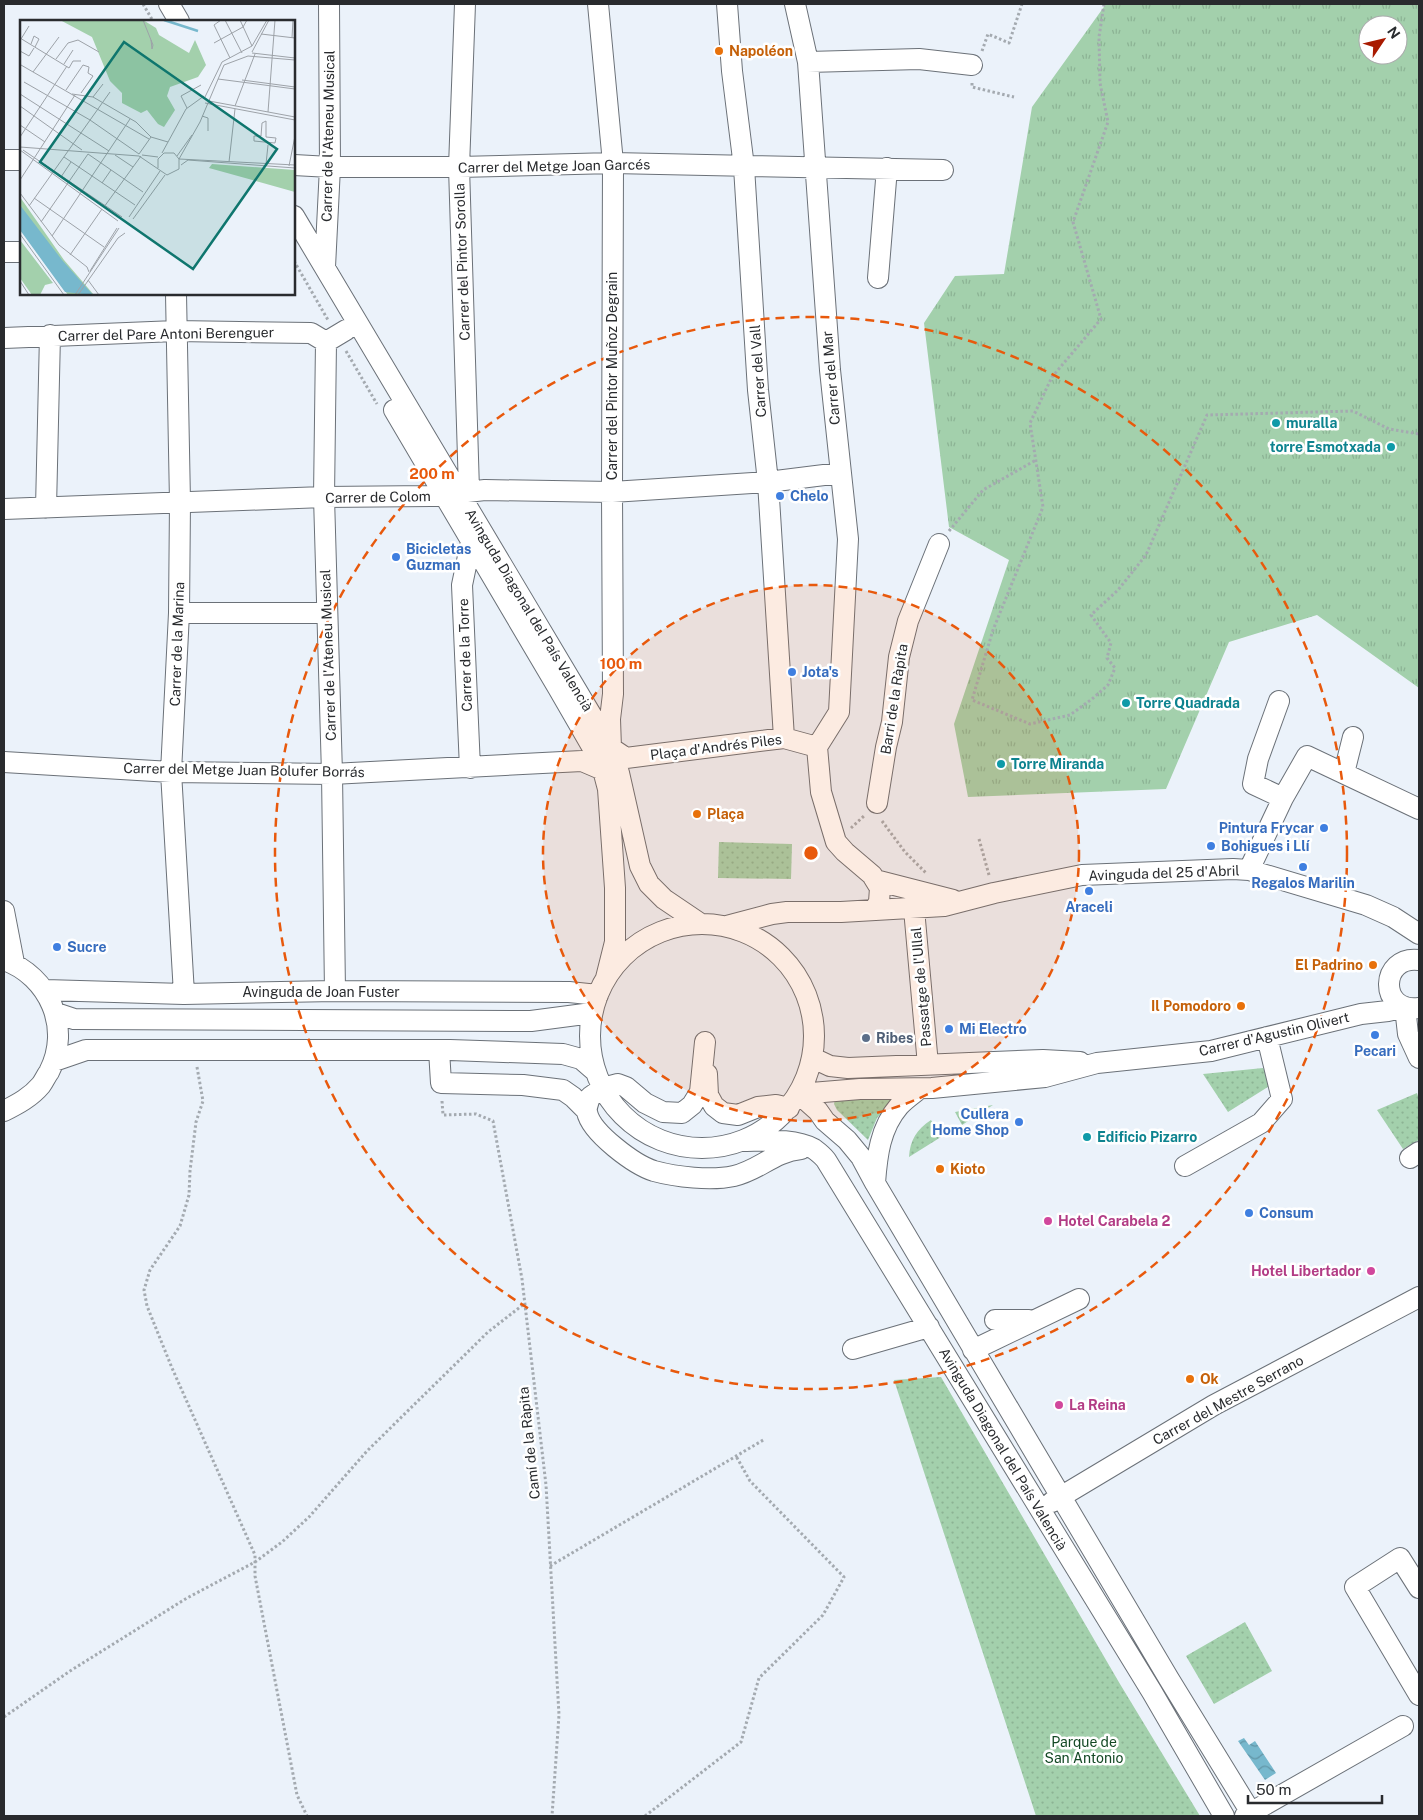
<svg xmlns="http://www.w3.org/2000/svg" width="1423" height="1820" viewBox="0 0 1423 1820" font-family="'Public Sans',sans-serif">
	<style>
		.grass { fill: url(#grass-tufts); fill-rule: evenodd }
		.park { fill: url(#park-dots) }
		.water { fill: url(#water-waves) }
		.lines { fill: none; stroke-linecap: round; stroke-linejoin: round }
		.minor-casing { stroke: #6b7178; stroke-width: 22 }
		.path { stroke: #a4aab0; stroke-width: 3; stroke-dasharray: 2.5 2.5; stroke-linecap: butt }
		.minor { stroke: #fff; stroke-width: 20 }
		.ring { fill: none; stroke: #e8590c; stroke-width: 2.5; stroke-dasharray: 9 6 }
		.food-dot { fill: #e8710a; stroke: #fff; stroke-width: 2 }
		.culture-dot { fill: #0f9aa8; stroke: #fff; stroke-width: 2 }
		.shop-dot { fill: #3f7fe0; stroke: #fff; stroke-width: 2 }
		.service-dot { fill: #5c6f8a; stroke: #fff; stroke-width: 2 }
		.hotel-dot { fill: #d1479c; stroke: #fff; stroke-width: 2 }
		.labels { text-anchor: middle; stroke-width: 5; stroke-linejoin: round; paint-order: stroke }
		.food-label { font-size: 14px; font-weight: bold; fill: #c56008; stroke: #fff; text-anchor: start }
		.street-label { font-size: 14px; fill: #292b2e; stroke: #fff }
		.culture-label { font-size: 14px; font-weight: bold; fill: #0d838f; stroke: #fff; text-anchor: start }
		.shop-label { font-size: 14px; font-weight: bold; fill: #366cbe; stroke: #fff; text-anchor: start }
		.service-label { font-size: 14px; font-weight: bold; fill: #4e5e75; stroke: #fff; text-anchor: start }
		.hotel-label { font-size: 14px; font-weight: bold; fill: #b23c85; stroke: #fff; text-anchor: start }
		.park-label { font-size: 14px; fill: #144925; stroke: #fff }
		.inset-river { fill: none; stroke: #77b8cd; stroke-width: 2.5 }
		.inset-road { fill: none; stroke: #9da2a8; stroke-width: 1 }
		.view { fill: #0f766e; fill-opacity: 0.15; stroke: #0f766e; stroke-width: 2.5 }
		.inset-edge { fill: none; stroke: #292b2e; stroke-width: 2.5 }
		.centre { fill: #e8590c; stroke: #fff; stroke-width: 2.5 }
		.ring-label { font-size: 15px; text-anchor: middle; font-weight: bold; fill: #e8590c; stroke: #fff; stroke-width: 5; stroke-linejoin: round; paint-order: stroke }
	</style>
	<defs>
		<pattern id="grass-tufts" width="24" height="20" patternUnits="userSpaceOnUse" patternTransform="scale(1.25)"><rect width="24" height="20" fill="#a3d0ac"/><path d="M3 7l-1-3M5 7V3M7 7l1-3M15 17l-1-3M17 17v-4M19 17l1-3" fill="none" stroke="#8cb394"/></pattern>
		<pattern id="park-dots" width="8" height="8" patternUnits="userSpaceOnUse" patternTransform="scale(1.25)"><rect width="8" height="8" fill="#a3d0ac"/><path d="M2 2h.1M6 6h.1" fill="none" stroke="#8cb394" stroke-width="1.8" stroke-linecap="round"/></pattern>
		<pattern id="water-waves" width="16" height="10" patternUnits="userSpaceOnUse" patternTransform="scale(1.25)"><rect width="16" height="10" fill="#77b8cd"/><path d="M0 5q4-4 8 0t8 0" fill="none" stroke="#6296a7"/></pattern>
	</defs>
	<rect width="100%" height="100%" fill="#ebf2fa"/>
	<!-- grass -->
	<path class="grass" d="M1106,4H1419V688L1317,615L1229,642L1166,789L968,797L954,724L1009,560L949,527L924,323L955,276L1004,274L1032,107ZM1368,25H1398V55H1368Z"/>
	<!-- park -->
	<path class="park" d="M719,842L792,844L791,879L718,878Z
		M1263,1068L1271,1085L1228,1112L1203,1074Z
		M1417,1093L1419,1099V1140L1403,1149L1377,1110Z
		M894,1097L877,1118L868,1140L837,1110L834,1104L835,1099Z
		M993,1105L962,1125L955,1112Z
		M931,1120L941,1137L909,1157C910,1140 917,1129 931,1120Z
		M941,1377L1120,1684L1200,1816H1036L894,1380Z
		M1245,1622L1272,1671L1214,1704L1186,1656Z"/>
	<!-- water -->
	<path class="water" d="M1244,1738L1249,1745L1255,1741L1276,1773L1265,1780L1238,1741Z"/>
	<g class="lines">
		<!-- minor casing -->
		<g class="minor-casing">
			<path id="minor" d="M169,4L179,21
				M465,4L459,167L469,490
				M598,4L613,163L612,492L613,694L610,719L611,748L626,758L784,738L817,747
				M727,4L732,71L744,167L758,390L768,482L784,738
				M795,4L808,62L830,370L848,539L839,712L817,747
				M808,62L919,59L972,65
				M4,160H21
				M294,165L330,167H459L613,163L943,170
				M294,216L611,748L619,773L640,866L649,884L664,899L701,924
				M4,252H21
				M325,267L330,167L329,4
				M878,278L887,168
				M176,294L180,502L179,613L171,772L184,994
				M4,338L176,331L311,333L326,342
				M326,342L324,497L332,774L335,991
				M326,342L346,330
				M394,410L558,688L595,752L603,770L608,789L615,888V942L606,978
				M46,508L50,335
				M4,509L324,497L431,496L485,490L612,492L768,482L840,473
				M179,613H326
				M1279,701L1258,759L1253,784L1283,798
				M817,747L821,792L836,842L845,852L872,875L880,888L879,902L874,910
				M4,762L171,772L332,774L582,761L603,770
				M470,768L462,585L471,542
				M1344,773L1353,737
				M877,803L886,747L892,722L899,657L908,621L939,544
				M1249,870L1283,798L1307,756L1419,809
				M875,880L953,900
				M914,909L928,1065
				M4,911L14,963
				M590 1036a112 112 0 1 1 224 0a112 112 0 1 1-224 0Z
				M727,926L772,914L787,912H841L944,906L994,893L1082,875L1233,869L1249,870L1366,905L1393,917L1419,934
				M4,960C49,976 72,1028 49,1072C46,1076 44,1081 41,1085C31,1097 18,1104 4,1111
				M1419,960C1380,955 1378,1013 1419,1008
				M45,990L184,994L335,991L569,992L598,995
				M1405,1007L1408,1034L1419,1058
				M56,1013L74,1019L531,1021L592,1013
				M705,1042L700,1092L692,1105L682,1113L663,1112L645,1103L626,1087L618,1084L603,1088L590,1097C589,1101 586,1108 587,1112C591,1133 635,1165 654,1171C676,1177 711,1181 734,1176C760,1170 773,1152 801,1149
				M439,1050L441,1083L523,1085L563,1090L573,1097L587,1111
				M813,1058L830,1066L848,1068L1043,1060L1080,1062
				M54,1061L86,1050H450L563,1054L581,1059L596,1072
				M707,1074L708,1095L714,1106L723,1113L738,1115L758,1107L776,1105L789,1108
				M799,1094L818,1111L825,1121L847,1140L861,1157L875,1183L1169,1679L1253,1816
				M799,1094L860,1089L932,1088L1045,1077L1097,1063L1211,1051L1361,1014L1388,1011L1405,1007
				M742,1141C764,1141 794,1138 814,1149C818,1152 823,1156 826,1160L1152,1692L1224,1816
				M1410,1158L1419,1152
				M1185,1166L1261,1123L1282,1099L1267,1037
				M875,1183C877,1156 880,1128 899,1106C904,1100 913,1094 919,1089
				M995,1320H1029
				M853,1349L929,1327
				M973,1350L1079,1299
				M1052,1502L1214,1405L1419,1297
				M1419,1588L1400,1558L1355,1587L1419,1695
				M1245,1816L1403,1726"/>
		</g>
		<!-- path -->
		<path class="path" d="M143,4L153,21
			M1104,4L1099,37L1100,83L1108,122L1073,222L1101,319L1052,377L1030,423L1043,507L993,630L972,700L1030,724L1070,715L1092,699L1108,685L1115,668L1107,658L1111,643L1091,615L1118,590L1146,555L1207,415L1353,411L1389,429L1419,434
			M982,51L988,34L1009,43L1022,4
			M972,83V87L1014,97
			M294,261L328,320
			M346,351L377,404
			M949,531L983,490L1036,460
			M882,821L905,852L926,873
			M851,828L865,815
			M979,839L989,875
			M197,1067L203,1101L196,1122L190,1171L189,1195L180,1226L150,1270L144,1290L147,1306L172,1368L255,1555V1576L293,1774L297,1795L307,1816
			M442,1101L443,1115L476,1114L493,1121L522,1279L546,1485L559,1715L552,1816
			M550,1566L765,1439
			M4,1717L70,1671L187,1598L255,1562L282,1542L309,1517L367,1451L488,1332L524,1304
			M645,1816L741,1742L759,1678L823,1615L844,1577L750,1481L736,1456"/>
		<!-- minor -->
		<use href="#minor" class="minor"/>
	</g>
	<!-- distance rings -->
	<circle cx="811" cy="853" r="268" fill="#e8590c" fill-opacity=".12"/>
	<g class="ring">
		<circle cx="811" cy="853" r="268"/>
		<circle cx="811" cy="853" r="536"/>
	</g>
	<!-- markers -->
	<g class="food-dot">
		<circle cx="719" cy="51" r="5"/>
		<circle cx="697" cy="814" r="5"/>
		<circle cx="1373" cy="965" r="5"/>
		<circle cx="1241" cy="1006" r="5"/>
		<circle cx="940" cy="1169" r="5"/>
		<circle cx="1190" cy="1379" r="5"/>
	</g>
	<g class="culture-dot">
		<circle cx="1276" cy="423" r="5"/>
		<circle cx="1391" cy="447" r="5"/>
		<circle cx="1126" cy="703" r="5"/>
		<circle cx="1001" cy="764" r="5"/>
		<circle cx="1087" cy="1137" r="5"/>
	</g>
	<g class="shop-dot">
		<circle cx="780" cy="496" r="5"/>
		<circle cx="396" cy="557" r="5"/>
		<circle cx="792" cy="672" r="5"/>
		<circle cx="1324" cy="828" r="5"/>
		<circle cx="1211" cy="846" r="5"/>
		<circle cx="1303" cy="867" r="5"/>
		<circle cx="1089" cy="891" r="5"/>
		<circle cx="57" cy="947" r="5"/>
		<circle cx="949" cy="1029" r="5"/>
		<circle cx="1375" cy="1035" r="5"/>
		<circle cx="1019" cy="1122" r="5"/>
		<circle cx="1249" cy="1213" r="5"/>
	</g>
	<circle class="service-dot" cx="866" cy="1038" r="5"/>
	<g class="hotel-dot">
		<circle cx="1048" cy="1221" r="5"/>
		<circle cx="1371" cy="1271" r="5"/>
		<circle cx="1059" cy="1405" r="5"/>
	</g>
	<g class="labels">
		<!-- food labels -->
		<g class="food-label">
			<text x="729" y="56">Napoléon</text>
			<text x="707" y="819">Plaça</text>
			<text x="1363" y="970" text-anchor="end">El Padrino</text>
			<text x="1231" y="1011" text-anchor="end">Il Pomodoro</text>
			<text x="950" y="1174">Kioto</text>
			<text x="1200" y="1384">Ok</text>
		</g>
		<!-- street labels -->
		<g class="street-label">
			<text transform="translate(328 136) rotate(-89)" y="5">Carrer de l'Ateneu Musical</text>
			<text transform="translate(554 166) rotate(-1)" y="5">Carrer del Metge Joan Garcés</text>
			<text transform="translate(462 262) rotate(-92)" y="5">Carrer del Pintor Sorolla</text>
			<text transform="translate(166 334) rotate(-1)" y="5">Carrer del Pare Antoni Berenguer</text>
			<text transform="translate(758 371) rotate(-94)" y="5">Carrer del Vall</text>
			<text transform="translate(612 376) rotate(-90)" y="5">Carrer del Pintor Muñoz Degrain</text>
			<text transform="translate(831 378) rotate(-95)" y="5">Carrer del Mar</text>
			<text transform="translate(378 497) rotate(-1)" y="5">Carrer de Colom</text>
			<text transform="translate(529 610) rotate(59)" y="5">Avinguda Diagonal del País Valencià</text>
			<text transform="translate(177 644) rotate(-88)" y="5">Carrer de la Marina</text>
			<text transform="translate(328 655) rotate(-92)" y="5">Carrer de l'Ateneu Musical</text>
			<text transform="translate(465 655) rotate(-92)" y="5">Carrer de la Torre</text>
			<text transform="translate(894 699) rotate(-81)" y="5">Barri de la Ràpita</text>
			<text transform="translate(716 747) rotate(-7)" y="5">Plaça d'Andrés Piles</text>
			<text transform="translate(244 770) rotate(1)" y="5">Carrer del Metge Juan Bolufer Borrás</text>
			<text transform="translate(1164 873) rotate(-2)" y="5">Avinguda del 25 d'Abril</text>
			<text transform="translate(921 987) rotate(-95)" y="5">Passatge de l'Ullal</text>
			<text x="321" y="997">Avinguda de Joan Fuster</text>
			<text transform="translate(1274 1034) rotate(-13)" y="5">Carrer d'Agustin Olivert</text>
			<text transform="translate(1228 1400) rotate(-29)" y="5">Carrer del Mestre Serrano</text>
			<text transform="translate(529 1443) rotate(-96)" y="5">Camí de la Ràpita</text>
			<text transform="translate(1003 1449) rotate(59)" y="5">Avinguda Diagonal del País Valencià</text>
		</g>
		<!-- culture labels -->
		<g class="culture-label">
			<text x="1286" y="428">muralla</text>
			<text x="1381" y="452" text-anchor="end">torre Esmotxada</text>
			<text x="1136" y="708">Torre Quadrada</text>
			<text x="1011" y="769">Torre Miranda</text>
			<text x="1097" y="1142">Edificio Pizarro</text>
		</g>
		<!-- shop labels -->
		<g class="shop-label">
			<text x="790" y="501">Chelo</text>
			<text x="406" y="554">Bicicletas<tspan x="406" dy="16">Guzman</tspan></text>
			<text x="802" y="677">Jota's</text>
			<text x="1314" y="833" text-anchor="end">Pintura Frycar</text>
			<text x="1221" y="851">Bohigues i Llí</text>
			<text x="1303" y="888" text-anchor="middle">Regalos Marilin</text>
			<text x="1089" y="912" text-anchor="middle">Araceli</text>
			<text x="67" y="952">Sucre</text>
			<text x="959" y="1034">Mi Electro</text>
			<text x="1375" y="1056" text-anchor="middle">Pecari</text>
			<text x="1009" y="1119" text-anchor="end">Cullera<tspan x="1009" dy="16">Home Shop</tspan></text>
			<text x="1259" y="1218">Consum</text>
		</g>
		<!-- service labels -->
		<g class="service-label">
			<text x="876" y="1043">Ribes</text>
		</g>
		<!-- hotel labels -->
		<g class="hotel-label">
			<text x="1058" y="1226">Hotel Carabela 2</text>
			<text x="1361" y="1276" text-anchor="end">Hotel Libertador</text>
			<text x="1069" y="1410">La Reina</text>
		</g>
		<!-- park labels -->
		<g class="park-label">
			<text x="1084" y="1747">Parque de<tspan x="1084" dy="16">San Antonio</tspan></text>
		</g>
	</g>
	<!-- overview -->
	<g transform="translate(20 20)">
		<rect width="275" height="275" fill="#ebf2fa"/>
		<path d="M40,0H123L136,8L139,15L169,33L175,20L186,45L178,57L150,67L147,76L155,90L144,107L138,104L127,90L121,93L102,83V73L90,61L72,17Z" fill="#a3d0ac"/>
		<path d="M192,144L275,150V172L189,148ZM0,177L44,240L74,275H48L0,207ZM0,220L33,263L25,265L20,275H12L0,258Z" fill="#a3d0ac"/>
		<path d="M0,185L42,240L73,275L45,272L0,210Z" fill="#77b8cd"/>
		<path class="inset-river" d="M144,0L178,11"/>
		<path class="inset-road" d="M123,0L133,25L132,29L131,20M201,0L194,5L210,38M205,0L222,33M220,0L232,26M241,14L275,18M0,18L49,48L53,41H61M272,18L273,0M1,19L9,6M194,23L223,7L227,0M11,24L14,16L19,19L15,27M0,31L9,36L14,28M232,32L249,0M232,33L275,38M36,39L48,23L58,20L79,32M44,44L53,30M1,45L129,119M13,52L39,17M198,59L275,69M222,60L275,67M4,62L70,100L119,134L131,117M46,70L63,45L69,47L68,53L73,56L61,73M0,74L89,131M52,74L73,77L116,102L131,117L148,122M73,77L83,64M184,79L202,42L232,26L247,0M189,81L275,97M185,83L275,100M0,86L62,130M215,86L235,34M167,88L161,76L181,65M248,92L255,0M182,96L188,98V111M246,101V117L256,118L255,123L234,121V116H241L242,103ZM0,105L25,122M0,117L47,46M0,127L119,136L147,155L159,149V139L154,133H144L138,139V148M0,130L98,201M3,130L102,197M142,133L166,89L184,76M68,134L123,172M95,135L113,147M122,135L138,137M157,136L172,115M44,137L115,185M159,139L180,102L204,45L228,36L275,40M159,139L275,145M209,142L215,89M246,144L248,125M161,145L168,140L275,148M269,146L275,116M41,157L51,142M0,160L55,75M82,163L91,150M0,173L39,225L67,247L69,252M14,178L84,227M9,186L90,72M84,187L121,136M109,197L140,151M113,199L145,155M21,202L68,134M0,214L44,275M32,216L110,99M50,235L82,189M70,251L97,208M68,260L79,275M0,261L9,275M55,275L99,208M58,275L98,218L105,213"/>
		<path class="view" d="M104,22L257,129L173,249L20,142Z"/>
		<rect width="275" height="275" class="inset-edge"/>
	</g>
	<circle cx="811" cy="853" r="8" class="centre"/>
	<g class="ring-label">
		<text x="432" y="479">200 m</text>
		<text x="621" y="669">100 m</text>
	</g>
	<!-- border -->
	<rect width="1423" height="1820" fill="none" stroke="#292b2e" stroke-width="10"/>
	<!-- north arrow -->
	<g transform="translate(1383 40) rotate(55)"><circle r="24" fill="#ffffff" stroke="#a9aaab"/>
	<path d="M0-4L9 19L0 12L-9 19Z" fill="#a91a00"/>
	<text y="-8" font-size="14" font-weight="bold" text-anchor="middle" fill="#292b2e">N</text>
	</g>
	<!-- scale -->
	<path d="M1248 1795v8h134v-8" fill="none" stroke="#292b2e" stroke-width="2.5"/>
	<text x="1256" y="1795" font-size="15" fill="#292b2e" stroke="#ffffff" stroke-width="4" paint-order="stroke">50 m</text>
</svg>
